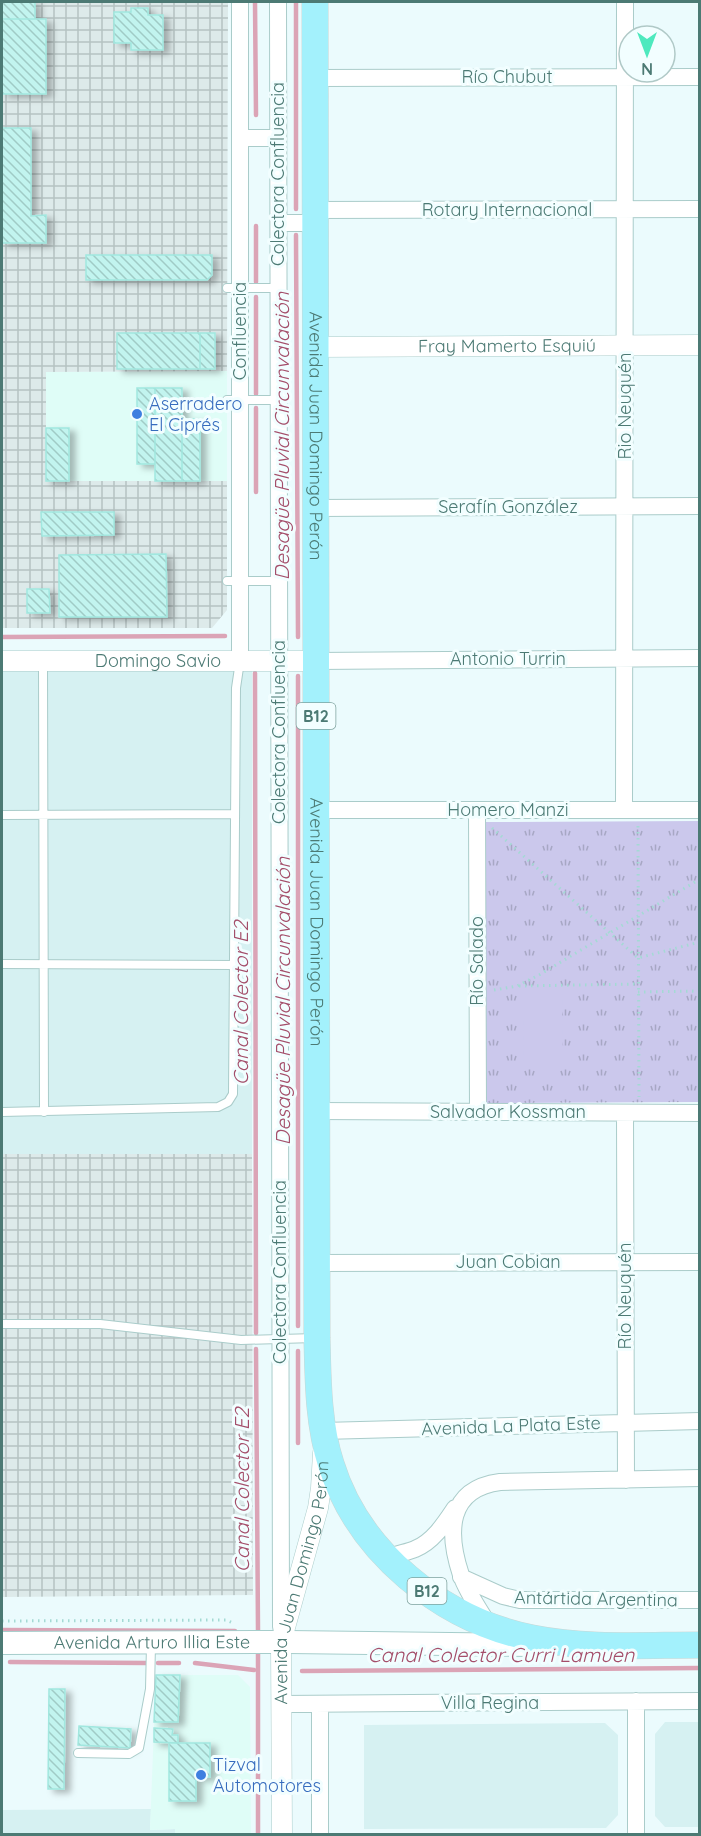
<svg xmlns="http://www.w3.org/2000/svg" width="701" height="1836" viewBox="0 0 701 1836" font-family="Quicksand,sans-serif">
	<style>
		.residential { fill: #d6f1f2 }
		.commercial { fill: #dffdf7 }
		.industrial { fill: url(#industrial-grid) }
		.grass { fill: url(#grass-tufts) }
		.garden { fill: #cbc8ec }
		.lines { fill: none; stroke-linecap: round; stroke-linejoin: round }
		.stream { stroke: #dba4b6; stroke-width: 4.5 }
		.building { fill: url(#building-back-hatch); stroke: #a1e7df; stroke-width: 1.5; filter: url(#shadow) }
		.service-casing { stroke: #aaccca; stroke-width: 10 }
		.minor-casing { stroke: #aaccca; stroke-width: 18 }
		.tertiary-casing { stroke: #aaccca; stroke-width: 21 }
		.secondary-casing { stroke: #a6cdcb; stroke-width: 24 }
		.primary-casing { stroke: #c9d7d5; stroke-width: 27 }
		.path { stroke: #a4dad4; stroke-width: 3; stroke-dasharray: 1.5 4.5; stroke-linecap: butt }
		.service { stroke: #fff; stroke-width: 8 }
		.minor { stroke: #fff; stroke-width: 16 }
		.tertiary { stroke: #fff; stroke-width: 20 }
		.secondary { stroke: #fff; stroke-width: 22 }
		.primary { stroke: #a3f1fc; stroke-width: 26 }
		.shop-dot { fill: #3f7fe0; stroke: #f2feff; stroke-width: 2 }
		.labels { text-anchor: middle; stroke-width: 6; stroke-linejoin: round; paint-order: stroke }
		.shield { fill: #f2feff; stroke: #7ea29e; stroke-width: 1.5 }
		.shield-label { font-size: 16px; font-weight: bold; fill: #4c7a74 }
		.street-label { font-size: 18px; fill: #4c7a74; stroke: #f2feff }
		.shop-label { font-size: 18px; fill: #366cbe; stroke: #f2feff; text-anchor: start }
		.water-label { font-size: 20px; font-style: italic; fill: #a44e6a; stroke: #f2feff }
	</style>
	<defs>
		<pattern id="industrial-grid" width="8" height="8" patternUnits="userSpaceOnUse" patternTransform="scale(1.5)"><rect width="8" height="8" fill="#ddeaea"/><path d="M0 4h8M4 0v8" fill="none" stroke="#b5c3c2"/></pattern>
		<pattern id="grass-tufts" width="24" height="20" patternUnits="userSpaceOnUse" patternTransform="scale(1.5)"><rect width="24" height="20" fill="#cbc8ec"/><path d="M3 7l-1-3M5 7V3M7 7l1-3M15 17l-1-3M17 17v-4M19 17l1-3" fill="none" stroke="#a7a7c4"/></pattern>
		<pattern id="building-back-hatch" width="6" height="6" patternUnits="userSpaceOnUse" patternTransform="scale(1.5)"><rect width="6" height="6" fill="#c2f4ef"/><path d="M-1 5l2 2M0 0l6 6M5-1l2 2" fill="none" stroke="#a0cbc6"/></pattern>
		<filter id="shadow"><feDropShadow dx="6" dy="3.5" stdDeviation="3" flood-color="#0004"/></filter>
	</defs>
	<rect width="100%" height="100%" fill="#ebfbfd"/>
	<!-- residential -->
	<path class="residential" d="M2,669H252V1154H2Z
		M665,1722H699V1827H665L655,1816V1734Z
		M605,1723L618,1735V1815L606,1828L364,1829V1725Z
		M151,1809L150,1830L175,1829V1834H2V1810Z"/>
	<!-- commercial -->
	<path class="commercial" d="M227,371V481H46V372Z
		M156,1675H238L250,1687L251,1834H175V1829L150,1830Z"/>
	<!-- industrial -->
	<path class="industrial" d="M2,2H228L227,371L46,372V481H227V610L212,628H2Z
		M2,1154H252L253,1595L2,1597Z"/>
	<!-- grass -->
	<path class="grass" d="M699,821V1102L485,1103L484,822Z"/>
	<!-- garden -->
	<path class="garden" d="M562,987L563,1067H524L523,988Z"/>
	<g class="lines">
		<!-- stream -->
		<path class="stream" d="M255,2L256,115
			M296,2V209
			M296,235L298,637
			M256,282V226
			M256,394V297
			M256,408V492
			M2,637L225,636
			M255,673L256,1333
			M298,1326V676
			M256,1349L258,1630
			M298,1351V1443
			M2,1630L235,1631
			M258,1651V1834
			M10,1662L146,1663
			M158,1663H179
			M195,1663L254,1670
			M302,1671L700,1668"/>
	</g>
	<!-- building -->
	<path class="building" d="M2,2H35V19H2Z
		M131,8H148V15H163V50H131V43H114V12H131Z
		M2,19H46V94H2Z
		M2,128H31V216L46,215V243H2Z
		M86,255H212V275L207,280H86Z
		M117,333H200V369H117Z
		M200,333H215V369H200Z
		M137,388H155V464H137Z
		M155,388H182V481H155Z
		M182,419H200V481H182Z
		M46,428H69V481H46Z
		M41,512H114V535L42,536Z
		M166,554L167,617H59V555Z
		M27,589H49L50,613H27Z
		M156,1675H180L178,1722H154Z
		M49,1689H65L64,1789H48Z
		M79,1726L131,1729L130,1748L78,1745Z
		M154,1728L173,1729L172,1735H178V1743L154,1742Z
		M169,1743H210V1777H196V1801H169Z"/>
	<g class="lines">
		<!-- service casing -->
		<g class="service-casing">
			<path id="service" d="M227,288H279
				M227,400H279
				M227,581H279
				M43,661L44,1112
				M2,815L235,814
				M2,964L235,965
				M2,1112L218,1107L228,1102L233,1094L236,688L240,661
				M2,1324H100L241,1340L315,1338
				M78,1753L129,1754L139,1748L150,1689L151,1645"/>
		</g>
		<!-- minor casing -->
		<g class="minor-casing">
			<path id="minor" d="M240,2V661
				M278,2L281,1627
				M315,78L700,77
				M240,138H278
				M315,210L700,209
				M279,223H315
				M316,508L700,506
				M316,661L700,658
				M316,810H700
				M477,810L478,1112
				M624,810L625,2
				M317,1111L700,1113
				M625,1113L626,1480
				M317,1263L700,1262
				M323,1431L700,1421
				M388,1558C397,1553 406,1553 415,1549C433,1542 445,1523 455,1508
				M461,1577L503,1596L520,1600H700
				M488,1624C479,1609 467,1592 461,1575C447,1533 447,1489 500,1482L700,1478
				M636,1701V1834
				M281,1704L700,1701
				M320,1704V1834"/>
		</g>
		<!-- tertiary casing -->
		<g class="tertiary-casing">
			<g id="tertiary">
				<path id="s1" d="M315,347L700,345"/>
				<path id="s2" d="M2,661H316"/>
				<path id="s3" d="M282,1834L281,1642L318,1508L321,1488L323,1453"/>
			</g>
		</g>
		<!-- secondary casing -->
		<g class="secondary-casing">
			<g id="secondary">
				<path id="s4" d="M2,1643L289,1642L538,1645"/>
			</g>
		</g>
		<!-- primary casing -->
		<g class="primary-casing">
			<g id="primary">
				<path id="s5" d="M315,2L317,1338C318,1379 318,1424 331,1464C358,1552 442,1620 532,1638C587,1649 644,1645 700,1645"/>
			</g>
		</g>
		<!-- path -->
		<path class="path" d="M638,826L639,1097
			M492,828L638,958L700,942
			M519,986L638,984
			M494,990L517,986L539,975L700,879
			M638,992L700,991
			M2,1621L226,1620L233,1623"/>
		<!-- service -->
		<use href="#service" class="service"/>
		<!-- minor -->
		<use href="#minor" class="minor"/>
		<!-- tertiary -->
		<use href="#tertiary" class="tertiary"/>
		<!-- secondary -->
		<use href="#secondary" class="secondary"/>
		<!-- primary -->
		<use href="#primary" class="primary"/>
	</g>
	<!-- markers -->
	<g class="shop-dot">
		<circle cx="137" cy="414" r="6"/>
		<circle cx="201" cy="1775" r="6"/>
	</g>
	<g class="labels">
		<!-- shield labels -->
		<g class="shield">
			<rect x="296.5" y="703" width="39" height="26" rx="4.5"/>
			<rect x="407.5" y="1578" width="39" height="26" rx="4.5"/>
		</g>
		<g class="shield-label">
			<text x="316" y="722">B12</text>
			<text x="427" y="1597">B12</text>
		</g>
		<!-- street labels -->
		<g class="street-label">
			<text x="507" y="83">Río Chubut</text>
			<text transform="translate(278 174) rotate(-90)" y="6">Colectora Confluencia</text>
			<text x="507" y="216">Rotary Internacional</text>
			<text transform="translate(240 331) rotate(-90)" y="6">Confluencia</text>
			<text dy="6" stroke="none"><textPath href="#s1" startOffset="192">Fray Mamerto Esquiú</textPath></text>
			<text transform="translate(625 406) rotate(-90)" y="6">Rio Neuquén</text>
			<text dy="6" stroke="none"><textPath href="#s5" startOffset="434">Avenida Juan Domingo Perón</textPath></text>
			<text x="508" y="513">Serafín González</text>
			<text x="508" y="665">Antonio Turrin</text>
			<text dy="6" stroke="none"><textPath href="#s2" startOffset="156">Domingo Savio</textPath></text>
			<text transform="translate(279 732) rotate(-90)" y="6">Colectora Confluencia</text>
			<text x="508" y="816">Homero Manzi</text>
			<text dy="6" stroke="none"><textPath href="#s5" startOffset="920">Avenida Juan Domingo Perón</textPath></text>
			<text transform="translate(477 961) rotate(-90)" y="6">Río Salado</text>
			<text x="508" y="1118">Salvador Kossman</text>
			<text x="508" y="1268">Juan Cobian</text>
			<text transform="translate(280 1272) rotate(-90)" y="6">Colectora Confluencia</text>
			<text transform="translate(625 1296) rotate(-90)" y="6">Río Neuquén</text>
			<text transform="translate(511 1426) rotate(-2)" y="6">Avenida La Plata Este</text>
			<text dy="6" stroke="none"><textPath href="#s3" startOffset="254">Avenida Juan Domingo Perón</textPath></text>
			<text transform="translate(596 1599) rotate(1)" y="6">Antártida Argentina</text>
			<text dy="6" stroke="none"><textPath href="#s4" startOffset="150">Avenida Arturo Illia Este</textPath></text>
			<text x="490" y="1709">Villa Regina</text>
		</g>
		<!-- shop labels -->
		<g class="shop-label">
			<text x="149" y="410">Aserradero<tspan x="149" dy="21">El Ciprés</tspan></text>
			<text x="213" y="1771">Tizval<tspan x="213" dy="21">Automotores</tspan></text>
		</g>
		<!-- water labels -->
		<g class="water-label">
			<text transform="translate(282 436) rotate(-90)" y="7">Desagüe Pluvial Circunvalación</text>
			<text transform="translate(283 1001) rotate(-90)" y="7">Desagüe Pluvial Circunvalación</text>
			<text transform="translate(241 1003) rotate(-90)" y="7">Canal Colector E2</text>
			<text transform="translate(242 1490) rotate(-90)" y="7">Canal Colector E2</text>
			<text x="501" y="1662">Canal Colector Curri Lamuen</text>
		</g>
	</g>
	<!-- border -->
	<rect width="701" height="1836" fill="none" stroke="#4c7a74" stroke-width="6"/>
	<!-- north arrow -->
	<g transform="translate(647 54) rotate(180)"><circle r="28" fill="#f2feff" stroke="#b0c9c7" stroke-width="1.5"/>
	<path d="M0-4.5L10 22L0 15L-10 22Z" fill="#4ee9be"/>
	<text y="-9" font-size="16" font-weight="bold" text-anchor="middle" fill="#4c7a74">N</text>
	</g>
</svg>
